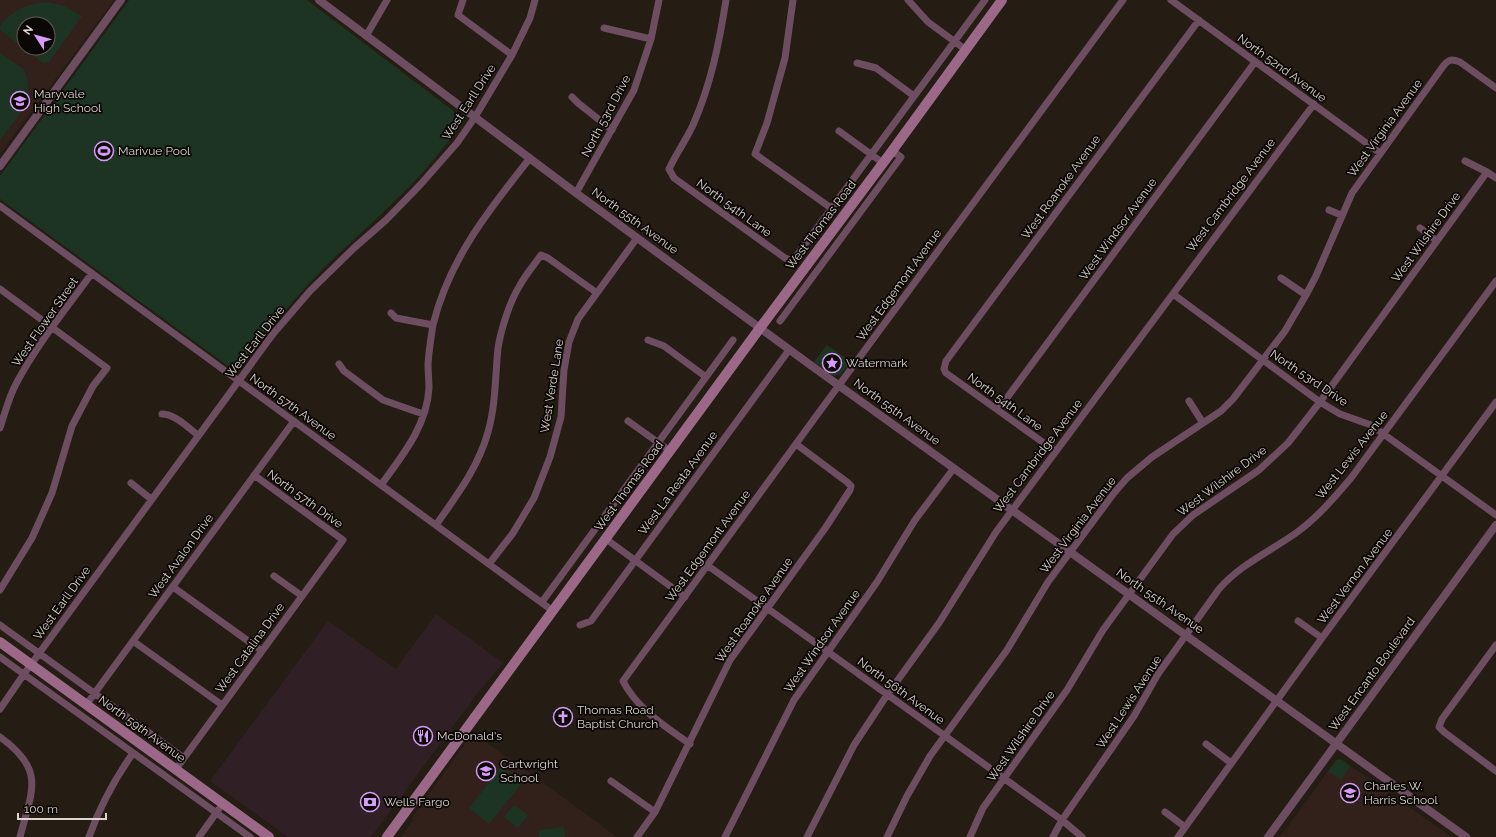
<svg xmlns="http://www.w3.org/2000/svg" width="1496" height="837" viewBox="0 0 1496 837" font-family="Raleway,sans-serif">
	<style>
		.commercial { fill: #311f26 }
		.education { fill: #32201b; fill-rule: evenodd }
		.green { fill: #1e3422; fill-rule: evenodd }
		.lines { fill: none; stroke-linecap: round; stroke-linejoin: round }
		.minor { stroke: #6d4e61; stroke-width: 7 }
		.tertiary { stroke: #6d4e61; stroke-width: 8 }
		.secondary { stroke: #9b6987; stroke-width: 10 }
		.labels { text-anchor: middle; stroke-width: 3.5; stroke-linejoin: round; paint-order: stroke }
		.street-label { font-size: 12px; fill: #dcd5d0; stroke: #0b0705 }
		.poi-label { font-size: 12px; fill: #dcd5d0; stroke: #0b0705; text-anchor: start }
	</style>
	<rect width="100%" height="100%" fill="#251c14"/>
	<!-- commercial -->
	<path class="commercial" d="M436,614L503,663L477,694L371,837H288L210,781L328,621L396,669Z"/>
	<!-- education -->
	<path class="education" d="M0,0H114L0,154ZM24,24H48V48H24Z
		M473,733L552,789L617,837H401L413,820V816Z
		M1341,759L1452,837H1280L1336,760Z"/>
	<!-- green -->
	<path class="green" d="M129,0H307L464,119V121C446,145 428,168 407,189C381,216 352,240 325,267C294,298 267,332 241,367L236,370L232,369L0,199V176Z
		M48,2L64,6L82,16L49,62L43,63L0,30V26C12,10 28,3 48,2ZM24,24H48V48H24Z
		M0,53L23,69L27,78L29,94L28,103L0,140Z
		M827,345L851,362L840,375L834,376L814,362Z
		M1341,759L1350,766L1341,780L1328,771L1336,760Z
		M501,767L522,783L489,824L469,808Z
		M514,805L528,815L518,828L504,817Z
		M564,827L565,837H539V830Z"/>
	<g class="lines">
		<!-- minor -->
		<path class="minor" d="M463,0L458,15L512,55
			M726,0C719,44 711,84 693,125C686,140 676,154 669,169L674,178L785,258L790,260L795,258L985,0
			M793,0L785,58L767,123L755,154L831,208
			M908,0L928,22L966,50
			M1171,0L1380,153
			M604,28L651,39
			M366,36L387,0
			M857,63L876,68L914,96
			M572,97L578,103L612,130
			M839,131L883,163
			M1465,161L1487,172L1496,178
			M576,193L634,90L651,39L659,0
			M0,206L553,611
			M1329,210L1341,215
			M1420,228L1437,241
			M1281,278L1306,295
			M0,289L107,368L93,386L72,426L52,493L32,538L0,590
			M1173,294L1320,402L1340,414L1371,425L1496,515
			M391,313L396,318L433,325
			M780,321L901,157L892,151
			M648,340L664,346L706,377
			M339,364L344,371L383,400L423,414
			M1189,401L1203,423
			M998,410L1255,62
			M162,414C175,414 188,428 198,435
			M628,421L670,451
			M0,428C5,413 9,396 17,382C38,343 66,309 92,273
			M1055,451L946,373L944,369L946,361L1199,20
			M131,483L151,499
			M381,485C402,456 427,426 429,388C429,380 428,372 428,364C429,351 431,337 433,325C449,259 489,210 530,158
			M436,525C457,495 478,468 488,432C496,404 495,377 498,348C501,329 510,301 520,285C526,274 534,265 541,255L548,258L597,293
			M606,539L685,597
			M489,564L513,533L534,498L550,457L561,417L564,370L569,342L578,319L637,238
			M707,565L1062,820L1082,837
			M274,576L302,596
			M173,587L262,651
			M542,602L733,340
			M1298,621L1322,638
			M0,625L184,758
			M580,625L591,621L789,350
			M133,641L222,705
			M1496,645L1442,719L1439,727L1444,732L1496,771
			M0,657L250,837
			M86,705L294,421
			M0,709L24,674L273,334L310,291L354,248L386,220L420,185L457,143L475,117L512,55L530,18L535,0
			M0,737C46,770 32,790 20,837
			M690,744C665,726 637,709 623,681L817,415L1123,0
			M1206,744L1231,763
			M176,769L343,540L254,475
			M611,781L655,812
			M1165,812L1185,827
			M89,837C100,806 114,780 133,753
			M199,837L219,809
			M637,837L655,812L730,660L826,527L850,490L851,486L847,482L796,444
			M725,837L794,700L877,582L915,520L954,468
			M807,837L854,745L887,695L939,623L996,532L1314,104
			M887,837L907,796L930,756L1007,650L1048,582L1114,493L1127,478L1152,457L1221,411L1233,399L1285,331L1306,295L1316,276L1352,193L1444,65C1449,59 1452,59 1460,62L1496,88
			M970,837L983,808L1067,690L1103,630L1173,534L1193,515L1259,470L1288,443L1320,402L1487,172
			M1053,837L1062,820L1134,716L1158,674L1219,589C1241,564 1269,552 1296,533C1317,518 1334,498 1351,478L1496,281
			M1178,837L1322,638L1496,402"/>
		<!-- tertiary -->
		<path class="tertiary" d="M319,0L576,193L809,364L1466,837
			M0,166L121,0
			M1268,837L1496,525"/>
		<!-- secondary -->
		<path class="secondary" d="M0,642L269,837
			M387,837L760,328L892,151L1002,0"/>
	</g>
	<!-- icons -->
	<defs>
		<g id="school-ring" transform="scale(1)"><circle r="9.5" fill="#0b0705" stroke="#d79bf9" stroke-width="1.5"/><path d="M0-5L7-2L0 1L-7-2ZM-4 1L0 2.5L4 1V4Q0 6-4 4Z" fill="#d79bf9"/></g>
		<g id="stadium-ring" transform="scale(1)"><circle r="9.5" fill="#0b0705" stroke="#d79bf9" stroke-width="1.5"/><path d="M0-5a6.5 5 0 1 0 0 10a6.5 5 0 1 0 0-10ZM-3.5-1.8h7v3.6h-7Z" fill="#d79bf9"/></g>
		<g id="sight-ring" transform="scale(1)"><circle r="9.5" fill="#0b0705" stroke="#d79bf9" stroke-width="1.5"/><path d="M0-6L1.8-2.2L6-1.7L2.9 1.2L3.7 5.4L0 3.3L-3.7 5.4L-2.9 1.2L-6-1.7L-1.8-2.2Z" fill="#d79bf9"/></g>
		<g id="church-ring" transform="scale(1)"><circle r="9.5" fill="#0b0705" stroke="#d79bf9" stroke-width="1.5"/><path d="M-1.2-6h2.4v3.5h3.3v2.4h-3.3V6h-2.4V-.1h-3.3v-2.4h3.3Z" fill="#d79bf9"/></g>
		<g id="restaurant-ring" transform="scale(1)"><circle r="9.5" fill="#0b0705" stroke="#d79bf9" stroke-width="1.5"/><path d="M-5-6h1v4h1v-4h1v4h1v-4h1v5L-1.5 .5V6h-2V.5L-5-1ZM5-6V6H3V1.5H1.5Q1.5-4 5-6Z" fill="#d79bf9"/></g>
		<g id="bank-ring" transform="scale(1)"><circle r="9.5" fill="#0b0705" stroke="#d79bf9" stroke-width="1.5"/><path d="M-6-4H6V4H-6ZM0-2.3a2.3 2.3 0 1 0 0 4.6a2.3 2.3 0 1 0 0-4.6Z" fill="#d79bf9"/></g>
	</defs>
	<g fill-rule="evenodd">
		<use href="#school-ring" x="20" y="101"/>
		<use href="#stadium-ring" x="104" y="151"/>
		<use href="#sight-ring" x="832" y="363"/>
		<use href="#church-ring" x="563" y="717"/>
		<use href="#restaurant-ring" x="423" y="736"/>
		<use href="#school-ring" x="486" y="771"/>
		<use href="#school-ring" x="1350" y="793"/>
		<use href="#bank-ring" x="370" y="802"/>
	</g>
	<g class="labels">
		<!-- street labels -->
		<g class="street-label">
			<text transform="translate(1282 68) rotate(36)" y="4">North 52nd Avenue</text>
			<text transform="translate(469 102) rotate(-57)" y="4">West Earll Drive</text>
			<text transform="translate(606 116) rotate(-62)" y="4">North 53rd Drive</text>
			<text transform="translate(1385 128) rotate(-54)" y="4">West Virginia Avenue</text>
			<text transform="translate(1061 187) rotate(-54)" y="4">West Roanoke Avenue</text>
			<text transform="translate(1231 195) rotate(-53)" y="4">West Cambridge Avenue</text>
			<text transform="translate(734 208) rotate(36)" y="4">North 54th Lane</text>
			<text transform="translate(635 221) rotate(36)" y="4">North 55th Avenue</text>
			<text transform="translate(821 225) rotate(-53)" y="4">West Thomas Road</text>
			<text transform="translate(1118 229) rotate(-54)" y="4">West Windsor Avenue</text>
			<text transform="translate(1426 237) rotate(-54)" y="4">West Wilshire Drive</text>
			<text transform="translate(899 285) rotate(-54)" y="4">West Edgemont Avenue</text>
			<text transform="translate(45 322) rotate(-55)" y="4">West Flower Street</text>
			<text transform="translate(255 342) rotate(-52)" y="4">West Earll Drive</text>
			<text transform="translate(1309 378) rotate(34)" y="4">North 53rd Drive</text>
			<text transform="translate(552 386) rotate(-81)" y="4">West Verde Lane</text>
			<text transform="translate(1005 402) rotate(36)" y="4">North 54th Lane</text>
			<text transform="translate(293 407) rotate(36)" y="4">North 57th Avenue</text>
			<text transform="translate(897 412) rotate(36)" y="4">North 55th Avenue</text>
			<text transform="translate(1352 455) rotate(-52)" y="4">West Lewis Avenue</text>
			<text transform="translate(1038 456) rotate(-53)" y="4">West Cambridge Avenue</text>
			<text transform="translate(1222 481) rotate(-37)" y="4">West Wilshire Drive</text>
			<text transform="translate(678 483) rotate(-54)" y="4">West La Reata Avenue</text>
			<text transform="translate(629 486) rotate(-54)" y="4">West Thomas Road</text>
			<text transform="translate(305 499) rotate(36)" y="4">North 57th Drive</text>
			<text transform="translate(1078 525) rotate(-53)" y="4">West Virginia Avenue</text>
			<text transform="translate(708 546) rotate(-54)" y="4">West Edgemont Avenue</text>
			<text transform="translate(181 556) rotate(-54)" y="4">West Avalon Drive</text>
			<text transform="translate(1355 576) rotate(-53)" y="4">West Vernon Avenue</text>
			<text transform="translate(1160 601) rotate(35)" y="4">North 55th Avenue</text>
			<text transform="translate(62 603) rotate(-54)" y="4">West Earll Drive</text>
			<text transform="translate(754 610) rotate(-55)" y="4">West Roanoke Avenue</text>
			<text transform="translate(822 641) rotate(-55)" y="4">West Windsor Avenue</text>
			<text transform="translate(250 648) rotate(-54)" y="4">West Catalina Drive</text>
			<text transform="translate(1372 674) rotate(-54)" y="4">West Encanto Boulevard</text>
			<text transform="translate(901 691) rotate(36)" y="4">North 56th Avenue</text>
			<text transform="translate(1129 702) rotate(-57)" y="4">West Lewis Avenue</text>
			<text transform="translate(142 729) rotate(36)" y="4">North 59th Avenue</text>
			<text transform="translate(1021 736) rotate(-55)" y="4">West Wilshire Drive</text>
		</g>
		<!-- poi labels -->
		<g class="poi-label">
			<text x="34" y="98">Maryvale<tspan x="34" dy="14">High School</tspan></text>
			<text x="118" y="155">Marivue Pool</text>
			<text x="846" y="367">Watermark</text>
			<text x="577" y="714">Thomas Road<tspan x="577" dy="14">Baptist Church</tspan></text>
			<text x="437" y="740">McDonald's</text>
			<text x="500" y="768">Cartwright<tspan x="500" dy="14">School</tspan></text>
			<text x="1364" y="790">Charles W.<tspan x="1364" dy="14">Harris School</tspan></text>
			<text x="384" y="806">Wells Fargo</text>
		</g>
	</g>
	<!-- north arrow -->
	<g transform="translate(36 36) rotate(306)"><circle r="19" fill="#0b0705" stroke="#5f5956"/>
	<path d="M0-3L7 15L0 10L-7 15Z" fill="#d79bf9"/>
	<text y="-6" font-size="11" font-weight="bold" text-anchor="middle" fill="#dcd5d0">N</text>
	</g>
	<!-- scale -->
	<path d="M18 813v6h88v-6" fill="none" stroke="#dcd5d0" stroke-width="2"/>
	<text x="24" y="813" font-size="12" fill="#dcd5d0" stroke="#0b0705" stroke-width="3" paint-order="stroke">100 m</text>
</svg>
